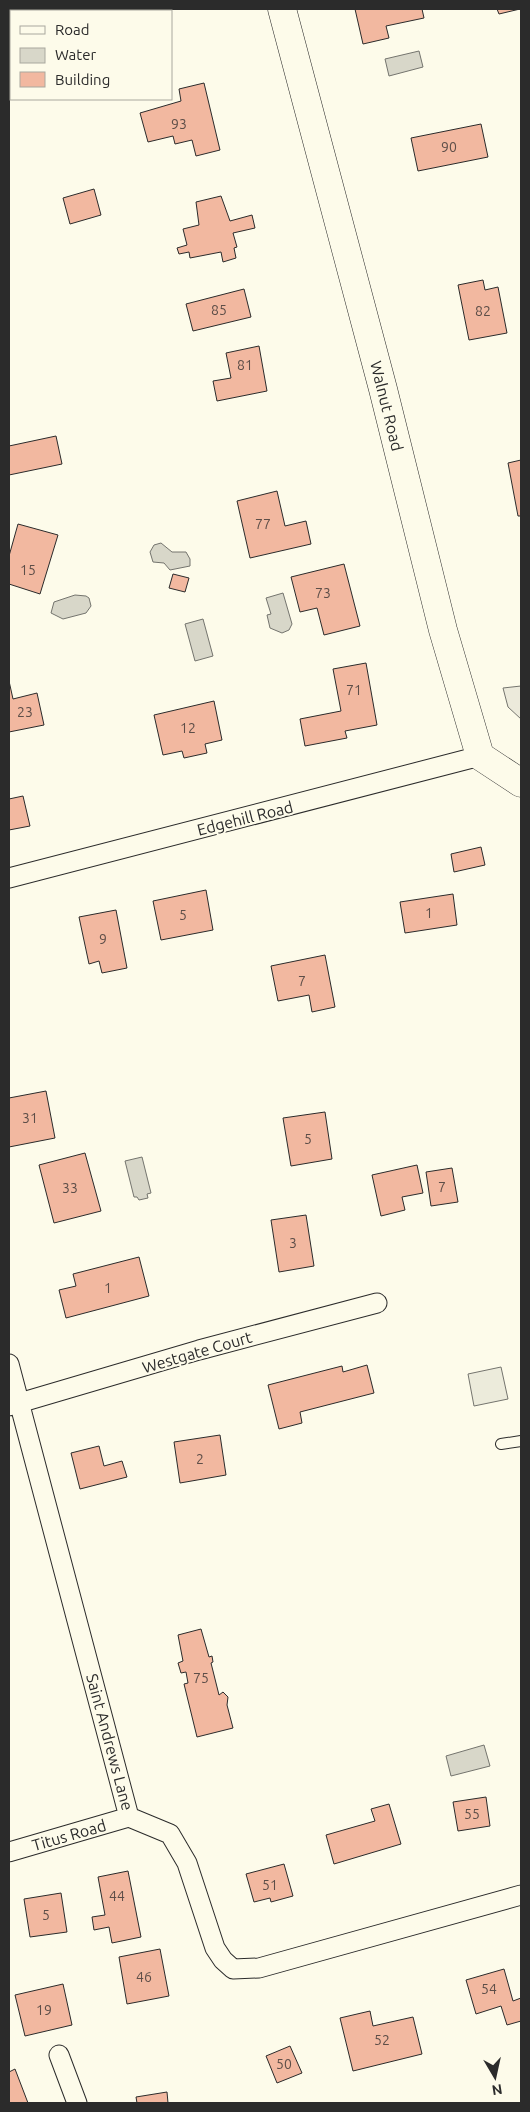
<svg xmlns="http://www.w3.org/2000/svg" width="530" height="2112" viewBox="0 0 530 2112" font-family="Ubuntu,sans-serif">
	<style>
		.green { fill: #ecebdb; stroke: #74746e }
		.parking { fill: #eceadb; stroke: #74746e }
		.water { fill: #d8d7c9; stroke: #74746e }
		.building { fill: #f2b8a0; stroke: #2b2b2b }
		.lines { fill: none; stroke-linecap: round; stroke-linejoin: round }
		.lane-casing { stroke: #2b2b2b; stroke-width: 12 }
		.street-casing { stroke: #2b2b2b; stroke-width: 21 }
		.secondary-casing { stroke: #2b2b2b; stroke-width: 29 }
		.lane { stroke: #fdfbea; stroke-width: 10 }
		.street { stroke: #fdfbea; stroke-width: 19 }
		.secondary { stroke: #fdfbea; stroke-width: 28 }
		.labels { text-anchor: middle; stroke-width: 4; stroke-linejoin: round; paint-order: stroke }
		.number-label { font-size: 14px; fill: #5d4e48 }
		.street-label { font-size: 16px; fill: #2b2b2b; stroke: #fdfbea }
	</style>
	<rect width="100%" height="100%" fill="#fdfbea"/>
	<!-- green -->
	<path class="green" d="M501,1367L508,1399L474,1406L468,1374Z"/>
	<!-- parking -->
	<path class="parking" d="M521,686V719L508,707L503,688Z"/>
	<!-- water -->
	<path class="water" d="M419,51L423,67L389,76L385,59Z
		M161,543L172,552H186L190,559V566L170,570L164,563L153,562L150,552L154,545Z
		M283,593L292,624L289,630L282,633L270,628L267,615L271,614L266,598Z
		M75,595L86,596L89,598L91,606L86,613L63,619L51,613L54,602Z
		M203,619L213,656L195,661L185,624Z
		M142,1157L151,1193L147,1194L148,1198L139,1200L137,1197H134L125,1161Z
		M484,1745L490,1766L451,1776L446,1756Z"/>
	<!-- building -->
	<path class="building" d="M355,9H422L424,18L386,26L389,38L363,44Z
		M497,9H520L499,14Z
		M204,83L220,150L196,156L192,140L175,144L173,136L148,142L140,113L181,101L179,89Z
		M481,124L488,157L418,171L411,138Z
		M94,189L101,215L70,224L63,198Z
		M221,196L230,221L252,215L255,228L233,233L237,247L234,248L236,258L223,262L221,252L190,258L189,252L179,254L177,248L187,245L183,229L199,225L196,202Z
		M483,280L485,290L498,287L507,333L469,340L458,285Z
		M244,289L251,317L193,331L186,304Z
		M259,346L267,391L217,401L213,381L231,378L226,353Z
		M56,436L62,464L9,475V446Z
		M521,460V516H518L508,463Z
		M277,491L285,526L306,521L311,544L250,558L237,501Z
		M18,524L58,535L40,594L9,584V556Z
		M344,564L360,626L324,635L317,608L300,612L291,577Z
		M173,574L189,578L185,592L169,588Z
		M366,663L377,725L345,731L347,738L305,746L300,719L341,711L333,669Z
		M9,681L13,699L37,693L44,725L9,732Z
		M214,701L222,740L205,744L207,753L184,758L182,751L163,755L154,715Z
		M23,796L30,826L9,830V799Z
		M481,847L485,865L454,872L451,854Z
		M206,890L213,930L161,940L153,901Z
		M453,894L457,925L405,933L400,902Z
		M116,910L127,968L102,973L99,961L89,964L79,917Z
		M325,955L335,1007L312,1012L309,995L278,1001L271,966Z
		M46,1091L55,1138L9,1147V1098Z
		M325,1112L332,1159L291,1166L283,1118Z
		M85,1153L101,1211L54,1223L39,1165Z
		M417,1165L423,1193L402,1197L405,1210L381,1216L372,1175Z
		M452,1168L458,1202L431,1206L426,1172Z
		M306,1215L314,1266L279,1272L271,1220Z
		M139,1257L149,1296L66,1318L59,1290L76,1286L73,1274Z
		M367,1365L374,1393L300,1412L302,1423L279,1429L268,1385L342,1366L343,1372Z
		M220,1435L226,1475L180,1483L174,1442Z
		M99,1446L104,1466L122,1461L127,1477L80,1489L71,1453Z
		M201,1629L209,1657L212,1656L213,1662L211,1663L219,1695L223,1692L228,1697L227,1705L233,1728L197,1737L184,1684L188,1683L186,1672L181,1673L178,1663L183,1661L178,1635Z
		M486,1797L490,1826L458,1831L453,1802Z
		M389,1804L401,1844L334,1864L326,1835L375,1821L371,1809Z
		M284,1864L293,1896L271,1902L270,1898L254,1902L246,1874Z
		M128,1871L141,1937L112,1943L109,1927L94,1930L92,1917L105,1915L98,1877Z
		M61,1893L67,1932L30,1937L24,1899Z
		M160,1949L169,1996L127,2004L119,1957Z
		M504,1969L513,2001L521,1998V2021L507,2025L501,2006L476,2014L466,1980Z
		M63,1984L72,2025L25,2036L15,1995Z
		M370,2011L373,2026L413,2017L422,2054L353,2071L340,2018Z
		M290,2046L302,2073L277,2083L266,2056Z
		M15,2069L28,2103H9V2072Z
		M167,2092L168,2103H137L136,2097Z"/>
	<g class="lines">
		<!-- lane casing -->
		<g class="lane-casing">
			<path id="lane" d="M501,1444L521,1441"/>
		</g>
		<!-- street casing -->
		<g class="street-casing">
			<path id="street" d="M9,878L480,756
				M9,1364L129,1817L170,1834L187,1863L215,1948L223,1960L233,1969L259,1968L521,1895
				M9,1406L199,1350L377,1303
				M9,1852L129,1817
				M59,2055L77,2103"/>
		</g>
		<!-- secondary casing -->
		<g class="secondary-casing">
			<path id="secondary" d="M282,9L383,389L443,630L480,756L521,783
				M48,11L58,9
				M9,22L11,21"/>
		</g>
		<!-- lane -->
		<use href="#lane" class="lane"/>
		<!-- street -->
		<use href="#street" class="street"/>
		<!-- secondary -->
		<use href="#secondary" class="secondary"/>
	</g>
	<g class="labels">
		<!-- number labels -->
		<g class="number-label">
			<text x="179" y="129">93</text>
			<text x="449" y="152">90</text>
			<text x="219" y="315">85</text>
			<text x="483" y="316">82</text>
			<text x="245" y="370">81</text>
			<text x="263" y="529">77</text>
			<text x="28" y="575">15</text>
			<text x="323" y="598">73</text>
			<text x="354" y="695">71</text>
			<text x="25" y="717">23</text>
			<text x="188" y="733">12</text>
			<text x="429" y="918">1</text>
			<text x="183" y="920">5</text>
			<text x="103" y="944">9</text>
			<text x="302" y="986">7</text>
			<text x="30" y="1123">31</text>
			<text x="308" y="1144">5</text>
			<text x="442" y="1192">7</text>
			<text x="70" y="1193">33</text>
			<text x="293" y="1248">3</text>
			<text x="108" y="1293">1</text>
			<text x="200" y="1464">2</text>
			<text x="201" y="1683">75</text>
			<text x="472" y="1819">55</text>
			<text x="270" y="1890">51</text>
			<text x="117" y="1901">44</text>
			<text x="46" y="1920">5</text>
			<text x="144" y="1982">46</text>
			<text x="489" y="1994">54</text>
			<text x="44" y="2015">19</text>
			<text x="382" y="2045">52</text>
			<text x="284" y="2069">50</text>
		</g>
		<!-- street labels -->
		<g class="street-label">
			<text transform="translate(387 406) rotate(76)" y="6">Walnut Road</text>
			<text transform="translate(245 818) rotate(-14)" y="6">Edgehill Road</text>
			<text transform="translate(197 1352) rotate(-16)" y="6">Westgate Court</text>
			<text transform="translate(110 1742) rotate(75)" y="6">Saint Andrews Lane</text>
			<text transform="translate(69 1835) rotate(-16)" y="6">Titus Road</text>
		</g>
	</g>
	<!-- border -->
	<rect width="530" height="2112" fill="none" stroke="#2b2b2b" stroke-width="20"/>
	<!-- legend -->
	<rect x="10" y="10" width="162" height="90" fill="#fdfbea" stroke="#a9a89e"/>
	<rect x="20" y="26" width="25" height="8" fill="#fdfbea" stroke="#a9a89e"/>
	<text x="55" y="35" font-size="15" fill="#2b2b2b">Road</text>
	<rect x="20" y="48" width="25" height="15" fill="#d8d7c9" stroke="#a9a89e"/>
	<text x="55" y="60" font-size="15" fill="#2b2b2b">Water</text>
	<rect x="20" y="72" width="25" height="15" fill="#f2b8a0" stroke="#a9a89e"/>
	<text x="55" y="85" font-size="15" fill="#2b2b2b">Building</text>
	<!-- north arrow -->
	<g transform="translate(495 2077) rotate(171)" stroke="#fdfbea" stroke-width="4" paint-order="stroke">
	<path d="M0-4L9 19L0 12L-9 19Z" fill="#2b2b2b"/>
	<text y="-8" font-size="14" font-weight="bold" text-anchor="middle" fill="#2b2b2b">N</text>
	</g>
</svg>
